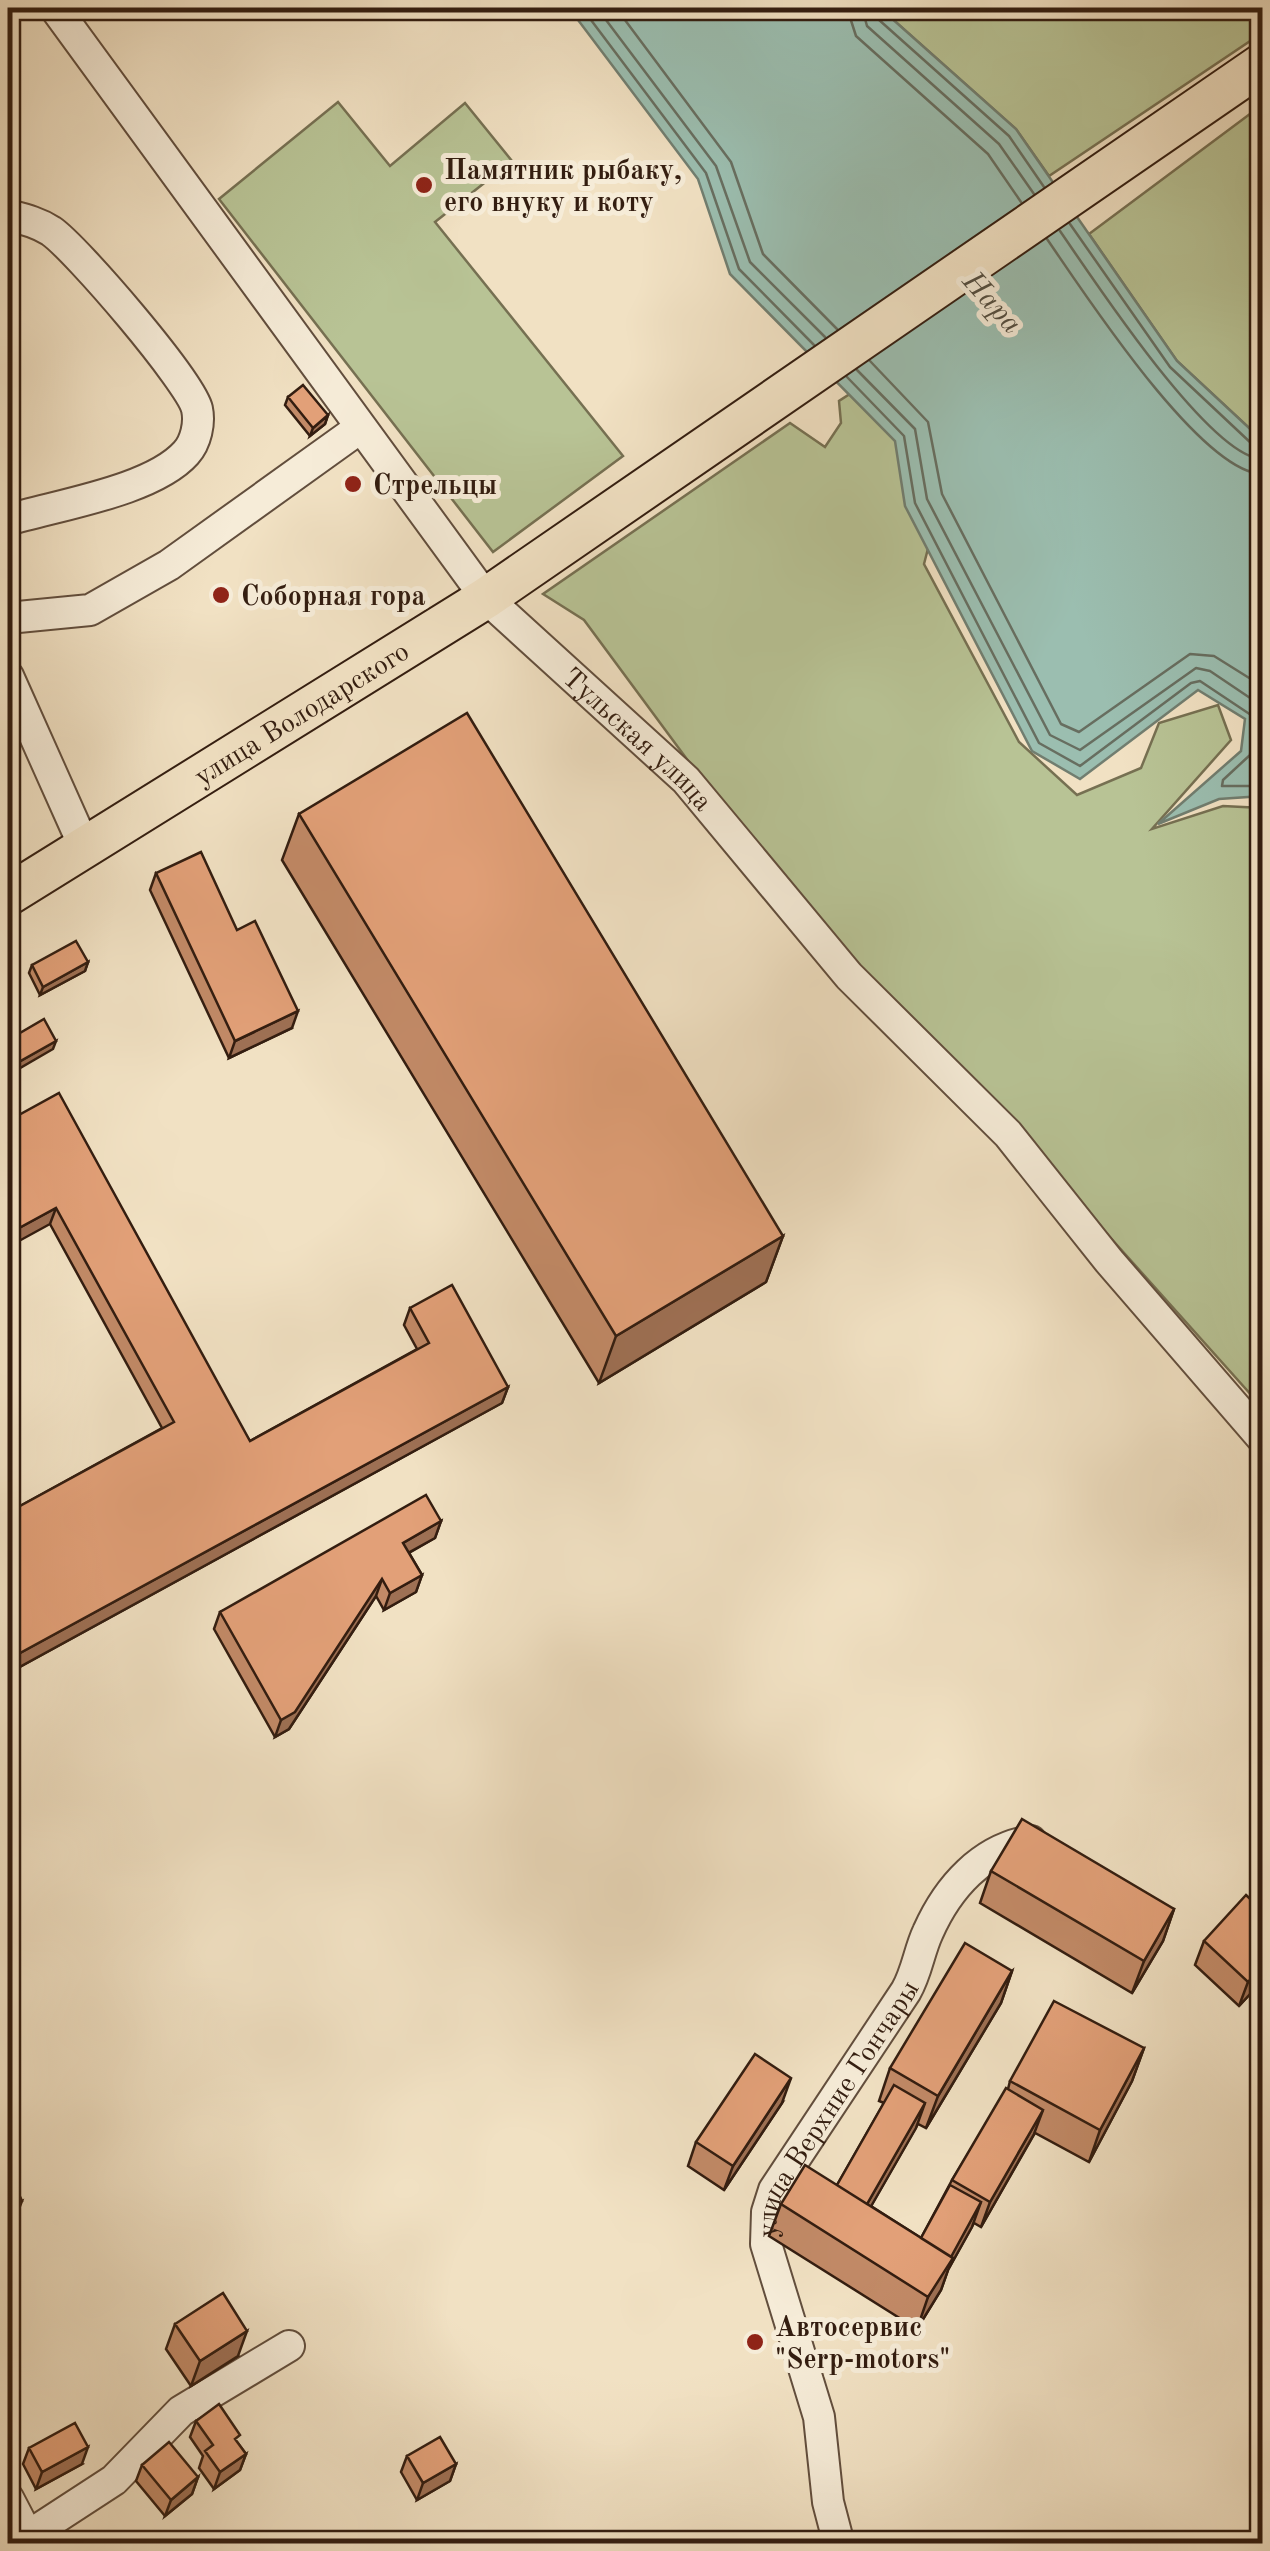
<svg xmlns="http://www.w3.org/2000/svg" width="1270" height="2551" viewBox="0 0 1270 2551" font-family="'Old Standard TT',serif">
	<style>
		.green { fill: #b8c395; stroke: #767052; stroke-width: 2.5 }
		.water { fill: #9bbeb0; stroke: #717e70; stroke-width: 2.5 }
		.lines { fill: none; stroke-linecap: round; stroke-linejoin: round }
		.shore { stroke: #676e60; stroke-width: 2.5 }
		.minor-casing { stroke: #624e3d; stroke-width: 34 }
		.major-casing { stroke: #331d10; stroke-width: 44 }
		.minor { stroke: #f6ecd8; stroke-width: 30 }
		.major { stroke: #f1e1c3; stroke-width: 40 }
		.wall { fill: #c28a67; stroke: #331d10; stroke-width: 2.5 }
		.shaded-wall { fill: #9e7054; stroke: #331d10; stroke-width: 2.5 }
		.building { fill: #e2a078; stroke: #331d10; stroke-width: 2.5 }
		.poi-dot { fill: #8f2418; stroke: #f6ecd8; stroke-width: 4 }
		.labels { text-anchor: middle; stroke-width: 10; stroke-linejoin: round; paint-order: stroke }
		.poi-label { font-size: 28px; font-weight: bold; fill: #331d10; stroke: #f6ecd8; text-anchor: start }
		.street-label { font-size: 28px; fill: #331d10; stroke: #f6ecd8 }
		.water-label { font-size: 30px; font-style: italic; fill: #524d40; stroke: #f6ecd8 }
	</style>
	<rect width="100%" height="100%" fill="#f1e1c3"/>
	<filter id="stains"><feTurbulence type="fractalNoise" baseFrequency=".002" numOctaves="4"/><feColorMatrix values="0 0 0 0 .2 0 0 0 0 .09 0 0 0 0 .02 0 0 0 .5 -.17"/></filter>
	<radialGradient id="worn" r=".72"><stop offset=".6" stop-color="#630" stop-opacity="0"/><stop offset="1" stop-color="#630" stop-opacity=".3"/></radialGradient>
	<!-- green -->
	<path class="green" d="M880,8H1262V33L1049,176L1016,129Z
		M338,102L390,166L465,103L512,161L435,222L623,456L493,552L219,199Z
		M1262,105V440L1177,361L1089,234Z
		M892,367L941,498L924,564L1019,742L1077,795L1141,768L1159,723L1218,705L1231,740L1152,829L1223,806L1262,808V1407L936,1043L834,947L723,808L584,620L543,594L790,423L825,447L841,423L839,401Z"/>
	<!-- water -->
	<path class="water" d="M569,8H880L1016,129L1177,361L1262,440V796L1219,799L1158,824L1241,751L1245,719L1198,690L1080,779L1032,751L905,506L895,441L730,274L698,179Z"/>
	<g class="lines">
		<!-- shore -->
		<path class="shore" d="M582,8L706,173L739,269L814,345
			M597,8L716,166L750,262L825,337
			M616,8L731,162L763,254L837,329
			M847,8L856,36L988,154L1021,202
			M862,8L867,26L999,144L1034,194
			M874,8L878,19L1009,136L1044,187
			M1070,224L1170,367L1252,444L1262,447
			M1060,231C1092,277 1209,457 1262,459
			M1047,239C1083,291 1200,472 1262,474
			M870,361L928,422L942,494L1061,724L1079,732L1190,654L1214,656L1262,686
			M857,370L915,429L927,499L1050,735L1080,750L1196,668L1210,671L1262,706
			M847,377L904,436L915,503L1039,743L1080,766L1191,683L1200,681L1254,717L1250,755L1223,780L1222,786H1262"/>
		<!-- minor casing -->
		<g class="minor-casing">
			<g id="minor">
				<path id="s1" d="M55,8L486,598L686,780L849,976L1008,1134L1109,1261L1262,1438"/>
				<path d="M8,215C23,219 37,222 51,231C76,248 191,382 197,409C200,423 196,442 186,453C152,491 57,505 8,520"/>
				<path d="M8,618L90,610L169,565L360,428"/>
				<path d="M8,676L84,846"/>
				<path d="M8,2498L32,2544"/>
				<path d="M28,2536L114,2480L181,2411L289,2346"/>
				<path id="s2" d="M839,2544L828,2502L819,2417L766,2244L767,2212L774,2190L906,1991C917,1972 919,1951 928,1932C948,1887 982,1849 1031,1841"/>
			</g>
		</g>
		<!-- major casing -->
		<g class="major-casing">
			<g id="major">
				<path id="s3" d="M8,895L486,598L1262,64"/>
			</g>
		</g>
		<!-- minor -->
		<use href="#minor" class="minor"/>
		<!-- major -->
		<use href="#major" class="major"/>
	</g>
	<!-- wall -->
	<path class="wall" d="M288,397L328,415L325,424L310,436L285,405Z
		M299,814L783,1236L766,1282L599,1383L282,860Z
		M156,873L237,930L292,1028L229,1058L150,890Z
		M88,962L85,971L40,995L29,973L32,965Z
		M8,1121L250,1441L417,1349L404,1325L410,1308L508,1387L502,1403L14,1670L8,1658V1509L9,1512L162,1428L50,1224Z
		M441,1521L435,1538L409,1553L422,1575L416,1592L384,1610L376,1596L289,1729L275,1737L214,1629L220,1612Z
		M991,1871L1174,1909L1163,1941L1132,1993L980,1903Z
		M1262,1910V1981L1239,2006L1195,1965L1204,1941Z
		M1012,1971L1001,2003L926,2128L918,2124L871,2206L921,2238L952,2180L1008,2089L1010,2081L1144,2048L1132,2081L1089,2162L1035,2133L981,2227L974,2223L948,2270L941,2290L917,2329L769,2236L781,2204L837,2185L884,2103L879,2101L890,2068Z
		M782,2103L724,2190L688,2166L696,2142Z
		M175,2324L238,2356L191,2386L166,2349Z
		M196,2421L237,2442L246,2454L240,2470L214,2489L199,2468L203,2456L190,2437Z
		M29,2448L82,2464L36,2489L23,2464Z
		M407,2456L456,2464L450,2481L417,2500L401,2472Z
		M142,2465L198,2477L192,2494L165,2516L136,2481Z"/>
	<!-- shaded-wall -->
	<path class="shaded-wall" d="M328,415L325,424L310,436L313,428Z
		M88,962L85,971L40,995L43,987Z
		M298,1011L292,1028L229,1058L235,1041Z
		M56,1041L53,1049L8,1075V1068Z
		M56,1208L50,1224L8,1247V1234Z
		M783,1236L766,1282L599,1383L616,1336Z
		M508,1387L502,1403L14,1670L20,1653Z
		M441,1521L435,1538L397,1559L403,1543Z
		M422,1575L416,1592L384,1610L390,1593Z
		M382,1579L376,1596L289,1729L275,1737L281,1720Z
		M1174,1909L1163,1941L1132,1993L1144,1961Z
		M1262,1966V1981L1239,2006L1248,1982Z
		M1012,1971L1001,2003L926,2128L938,2096Z
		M1144,2048L1132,2081L1089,2162L1100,2130Z
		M791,2078L782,2103L724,2190L733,2166Z
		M925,2103L916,2128L854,2236L863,2211Z
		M1043,2110L1034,2134L981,2227L990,2202Z
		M22,2201L19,2209L8,2215V2208Z
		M981,2202L972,2227L948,2270L941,2290L917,2329L928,2297Z
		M247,2331L238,2356L191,2386L200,2361Z
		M88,2447L82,2464L36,2489L42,2472Z
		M246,2454L240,2470L214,2489L220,2472Z
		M456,2464L450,2481L417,2500L423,2483Z
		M198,2477L192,2494L165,2516L171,2500Z"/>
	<!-- building -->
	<path class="building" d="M303,385L328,415L313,428L288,397Z
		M467,713L783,1236L616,1336L299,814Z
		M201,852L237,930L255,921L298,1011L235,1041L156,873Z
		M76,941L88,962L43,987L32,965Z
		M44,1019L56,1041L8,1068V1040Z
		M59,1093L250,1441L429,1343L410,1308L452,1285L508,1387L20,1653L8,1630V1509L9,1512L174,1422L56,1208L8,1234V1121Z
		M426,1495L441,1521L403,1543L422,1575L390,1593L382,1579L295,1712L281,1720L220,1612Z
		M1022,1819L1174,1909L1144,1961L991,1871Z
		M1246,1895L1262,1910V1966L1248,1982L1204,1941Z
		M965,1943L1012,1971L938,2096L890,2068Z
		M1054,2001L1144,2048L1100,2130L1010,2081Z
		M755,2054L791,2078L733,2166L696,2142Z
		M894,2085L925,2103L867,2204L837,2185Z
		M1006,2088L1043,2110L990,2202L952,2180Z
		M805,2165L953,2258L928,2297L781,2204Z
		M12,2179L22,2201L8,2208V2181Z
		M950,2185L981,2202L951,2257L921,2238Z
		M223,2293L247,2331L200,2361L175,2324Z
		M219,2404L240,2435L235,2439L246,2454L220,2472L205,2451L213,2445L196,2421Z
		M75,2423L88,2447L42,2472L29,2448Z
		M440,2437L456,2464L423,2483L407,2456Z
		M169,2442L198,2477L171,2500L142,2465Z"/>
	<!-- markers -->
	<g class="poi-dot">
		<circle cx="424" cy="185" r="10"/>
		<circle cx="353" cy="484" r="10"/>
		<circle cx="221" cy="595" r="10"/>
		<circle cx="755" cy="2342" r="10"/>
	</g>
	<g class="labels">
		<!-- poi labels -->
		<g class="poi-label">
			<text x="444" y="179">Памятник рыбаку,<tspan x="444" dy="32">его внуку и коту</tspan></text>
			<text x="373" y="494">Стрельцы</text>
			<text x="241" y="605">Соборная гора</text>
			<text x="775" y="2336">Автосервис<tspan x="775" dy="32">"Serp-motors"</tspan></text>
		</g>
		<!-- street labels -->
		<g class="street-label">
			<text dy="10" stroke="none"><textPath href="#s3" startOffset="345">улица Володарского</textPath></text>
			<text dy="10" stroke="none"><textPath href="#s1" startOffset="938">Тульская улица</textPath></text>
			<text dy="10" stroke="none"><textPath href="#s2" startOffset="465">улица Верхние Гончары</textPath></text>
		</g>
		<!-- water labels -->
		<g class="water-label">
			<text transform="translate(993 302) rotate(48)" y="10">Нара</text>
		</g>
	</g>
	<!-- margin -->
	<rect width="1270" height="2551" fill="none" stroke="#f1e1c3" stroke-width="40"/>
	<rect x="10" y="10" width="1250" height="2531" fill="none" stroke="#331d10" stroke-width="5"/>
	<rect x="20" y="20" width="1230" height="2511" fill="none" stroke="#331d10" stroke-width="2.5"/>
	<rect width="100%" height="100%" filter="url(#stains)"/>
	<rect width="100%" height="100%" fill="url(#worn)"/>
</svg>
